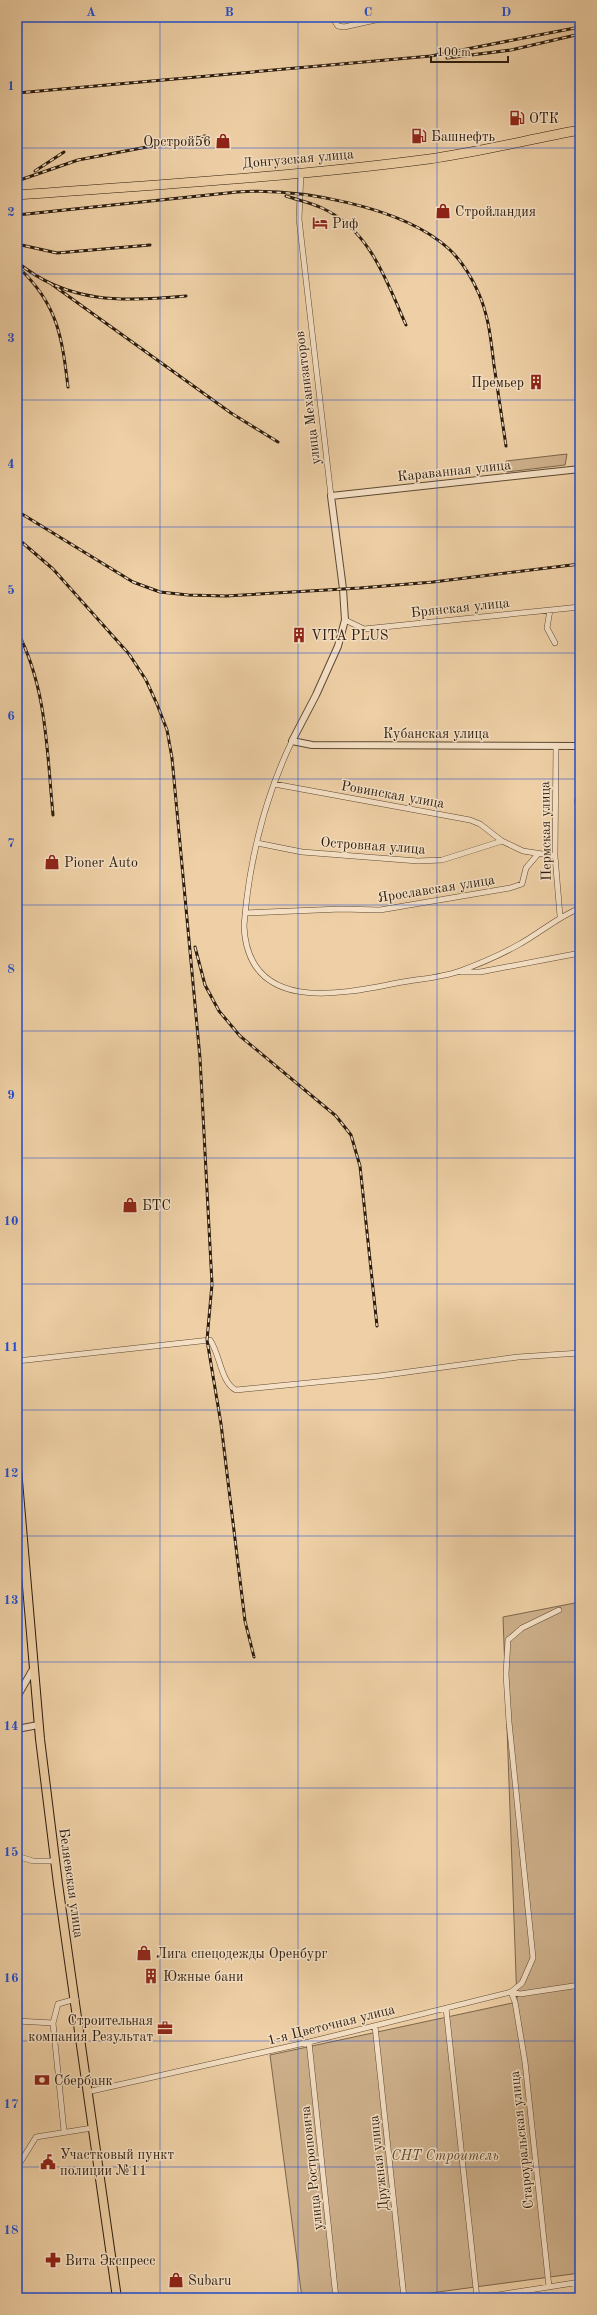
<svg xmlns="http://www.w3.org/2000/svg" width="597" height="2315" viewBox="0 0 597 2315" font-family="'Old Standard TT',serif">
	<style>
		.green { fill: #ceb18c; stroke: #7c664c }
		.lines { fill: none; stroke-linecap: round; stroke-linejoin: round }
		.minor-casing { stroke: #5c4933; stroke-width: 6 }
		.tertiary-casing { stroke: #5c4933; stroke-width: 8 }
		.primary-casing { stroke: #2b1c0d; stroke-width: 10 }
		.trunk-casing { stroke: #2b1c0d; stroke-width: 10 }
		.minor { stroke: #f5e0c5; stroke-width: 5 }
		.tertiary { stroke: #f5e0c5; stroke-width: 6 }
		.primary { stroke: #efd0a6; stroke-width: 8 }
		.trunk { stroke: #efd0a6; stroke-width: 9 }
		.rail-casing { stroke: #2b1c0d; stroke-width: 3 }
		.rail { stroke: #f5e0c5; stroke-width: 1.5; stroke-dasharray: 4.5; stroke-linecap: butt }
		.grid { fill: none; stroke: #1d4ed8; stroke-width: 1; stroke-opacity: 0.55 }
		.labels { text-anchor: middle; stroke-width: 3; stroke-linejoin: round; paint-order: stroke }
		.poi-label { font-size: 14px; fill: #2b1c0d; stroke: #f5e0c5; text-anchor: start }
		.street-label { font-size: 14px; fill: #2b1c0d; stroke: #f5e0c5 }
		.park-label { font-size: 14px; font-style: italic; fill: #5c4933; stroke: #f5e0c5 }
		.neatline { fill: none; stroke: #1d4ed8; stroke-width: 1.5 }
		.grid-label { font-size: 13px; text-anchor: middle; font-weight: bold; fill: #1d4ed8 }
	</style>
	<rect width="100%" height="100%" fill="#efd0a6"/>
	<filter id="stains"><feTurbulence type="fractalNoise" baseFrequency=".005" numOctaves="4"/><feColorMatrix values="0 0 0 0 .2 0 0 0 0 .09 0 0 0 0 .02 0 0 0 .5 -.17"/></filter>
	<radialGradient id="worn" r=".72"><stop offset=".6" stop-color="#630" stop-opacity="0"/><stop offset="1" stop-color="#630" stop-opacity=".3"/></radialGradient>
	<!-- green -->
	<path class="green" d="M567,454L565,465L507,472L506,461Z
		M580,1602V2273L393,2298H302L270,2055L517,2002L503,1617Z"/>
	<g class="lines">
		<!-- minor casing -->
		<g class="minor-casing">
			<path id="minor" d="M332,17L338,26L344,27L389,17
				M301,172L299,219L331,496
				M550,610L547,628L555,643
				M345,620L364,629L580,607
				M292,741C264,799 249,862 244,926C248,1013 338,995 397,983C417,979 441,978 460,971C479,964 500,955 518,945C540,933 556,918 580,908
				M556,746L555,856L560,916
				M274,784L470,820L480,824L502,841
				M577,801H580
				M257,843L302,852L418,861L442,860L502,841L523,851L555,856
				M245,913L341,909L380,910L510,888L522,884L526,868L538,854
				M461,972H480L580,953
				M17,1361L210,1340C220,1354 221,1383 236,1390L379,1376L518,1357L580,1353
				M17,1856L33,1861H55
				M511,1992L522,1983L533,1958L509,1722L506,1674L508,1640L522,1628L559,1610
				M511,1992L515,2002L525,2062L549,2287
				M446,2008L477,2298
				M17,2021L53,2023L58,2004L76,1999
				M53,2023L64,2131
				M375,2026L404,2298
				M577,2037H580
				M309,2042L336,2298
				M87,2092L309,2042L511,1992L520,1994L580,1985
				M17,2174L18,2166L36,2137L92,2128
				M578,2283L580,2289
				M479,2298L580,2282"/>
		</g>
		<!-- tertiary casing -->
		<g class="tertiary-casing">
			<path id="tertiary" d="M580,469L331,496L343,589L345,620L338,646L316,695L292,741L312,745L580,746
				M17,1697L33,1669
				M17,1729L38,1725"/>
		</g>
		<!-- primary casing -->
		<g class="primary-casing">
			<path id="primary" d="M17,1469L40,1739L58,1884L117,2298"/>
		</g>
		<!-- trunk casing -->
		<g class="trunk-casing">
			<path id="trunk" d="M17,195C154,185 292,177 429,159C480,152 530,139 580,130"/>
		</g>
		<!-- minor -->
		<use href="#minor" class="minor"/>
		<!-- tertiary -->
		<use href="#tertiary" class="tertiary"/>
		<!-- primary -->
		<use href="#primary" class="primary"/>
		<!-- trunk -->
		<use href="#trunk" class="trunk"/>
		<!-- rail casing -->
		<g class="rail-casing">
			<path id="rail" d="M447,58L511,50L580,34
				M17,93L431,56L580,27
				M35,171L64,152
				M17,181L78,160L205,136
				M286,196C298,200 311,203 322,208C370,230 386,280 406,325
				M17,215L237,192C299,188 402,206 449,249C462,261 472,278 479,294C489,317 491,341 494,365C498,392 502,419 506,446
				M17,244L57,253L150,245
				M17,262C68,304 124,302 186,296
				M20,269C58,305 62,338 68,387
				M50,283L231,413L278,442
				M17,511L133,582L160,592L188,595L226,596L360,588L433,582L580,564
				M17,538L53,569L129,654L146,680L157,704L167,730L172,758L200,1058L212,1284L207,1340L221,1424L245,1621L254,1657
				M17,631C47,687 47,753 53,815
				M195,947L205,985L219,1011L240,1036L336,1116L351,1135L360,1166L377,1326"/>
		</g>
		<!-- rail -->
		<use href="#rail" class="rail"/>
	</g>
	<!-- grid -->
	<path class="grid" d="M160,17V2298M298,17V2298M437,17V2298M17,148H580M17,274H580M17,400H580M17,527H580M17,653H580M17,779H580M17,905H580M17,1031H580M17,1158H580M17,1284H580M17,1410H580M17,1536H580M17,1662H580M17,1788H580M17,1914H580M17,2041H580M17,2167H580"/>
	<!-- icons -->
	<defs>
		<g id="fuel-bare" transform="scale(1.2)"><path d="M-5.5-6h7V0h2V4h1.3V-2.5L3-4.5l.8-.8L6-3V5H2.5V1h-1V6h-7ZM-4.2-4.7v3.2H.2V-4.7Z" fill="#8f2418" stroke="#f5e0c5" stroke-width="2.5" paint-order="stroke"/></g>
		<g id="shop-bare" transform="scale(1.2)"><path d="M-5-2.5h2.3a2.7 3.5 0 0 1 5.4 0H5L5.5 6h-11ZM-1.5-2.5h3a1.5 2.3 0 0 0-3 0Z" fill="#8f2418" stroke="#f5e0c5" stroke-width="2.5" paint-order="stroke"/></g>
		<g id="hotel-bare" transform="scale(1.2)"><path d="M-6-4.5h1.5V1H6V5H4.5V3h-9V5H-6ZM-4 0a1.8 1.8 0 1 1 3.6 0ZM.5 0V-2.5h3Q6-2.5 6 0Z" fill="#8f2418" stroke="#f5e0c5" stroke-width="2.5" paint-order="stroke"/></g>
		<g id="building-bare" transform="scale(1.2)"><path d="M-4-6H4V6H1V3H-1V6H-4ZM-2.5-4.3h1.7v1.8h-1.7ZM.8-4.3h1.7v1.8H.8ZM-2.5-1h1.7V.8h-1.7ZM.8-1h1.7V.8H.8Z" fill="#8f2418" stroke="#f5e0c5" stroke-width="2.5" paint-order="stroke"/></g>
		<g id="office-bare" transform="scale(1.2)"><path d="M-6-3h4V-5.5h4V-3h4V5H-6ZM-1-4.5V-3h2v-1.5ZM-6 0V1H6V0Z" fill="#8f2418" stroke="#f5e0c5" stroke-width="2.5" paint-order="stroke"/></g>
		<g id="bank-bare" transform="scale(1.2)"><path d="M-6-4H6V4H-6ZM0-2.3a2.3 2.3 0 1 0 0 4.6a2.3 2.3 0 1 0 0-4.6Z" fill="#8f2418" stroke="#f5e0c5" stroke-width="2.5" paint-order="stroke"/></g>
		<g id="civic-bare" transform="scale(1.2)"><path d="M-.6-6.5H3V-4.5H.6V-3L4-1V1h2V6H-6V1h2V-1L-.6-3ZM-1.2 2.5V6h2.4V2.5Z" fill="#8f2418" stroke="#f5e0c5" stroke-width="2.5" paint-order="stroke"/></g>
		<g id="pharmacy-bare" transform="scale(1.2)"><path d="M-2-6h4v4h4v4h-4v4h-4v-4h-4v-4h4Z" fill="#8f2418" stroke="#f5e0c5" stroke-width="2.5" paint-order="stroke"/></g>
	</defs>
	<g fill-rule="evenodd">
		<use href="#fuel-bare" x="517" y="118"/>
		<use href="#fuel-bare" x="419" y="136"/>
		<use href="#shop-bare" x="223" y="141"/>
		<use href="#shop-bare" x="443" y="211"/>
		<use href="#hotel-bare" x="320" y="223"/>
		<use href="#building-bare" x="536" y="382"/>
		<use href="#building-bare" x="299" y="635"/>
		<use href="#shop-bare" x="52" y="862"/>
		<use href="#shop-bare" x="130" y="1205"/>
		<use href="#shop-bare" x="144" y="1953"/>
		<use href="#building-bare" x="151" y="1976"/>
		<use href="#office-bare" x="165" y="2028"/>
		<use href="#bank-bare" x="42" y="2080"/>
		<use href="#civic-bare" x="48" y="2162"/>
		<use href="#pharmacy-bare" x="53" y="2260"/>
		<use href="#shop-bare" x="176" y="2280"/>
	</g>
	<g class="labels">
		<!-- poi labels -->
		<g class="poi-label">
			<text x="529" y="123">ОТК</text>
			<text x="431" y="141">Башнефть</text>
			<text x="211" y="146" text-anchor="end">Орстрой56</text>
			<text x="455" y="216">Стройландия</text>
			<text x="332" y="228">Риф</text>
			<text x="524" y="387" text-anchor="end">Премьер</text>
			<text x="311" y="640">VITA PLUS</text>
			<text x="64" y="867">Pioner Auto</text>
			<text x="142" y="1210">БТС</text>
			<text x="156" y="1958">Лига спецодежды Оренбург</text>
			<text x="163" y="1981">Южные бани</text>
			<text x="153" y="2025" text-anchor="end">Строительная<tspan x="153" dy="16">компания Результат</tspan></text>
			<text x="54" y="2085">Сбербанк</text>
			<text x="60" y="2159">Участковый пункт<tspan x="60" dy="16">полиции №11</tspan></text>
			<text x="65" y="2265">Вита Экспресс</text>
			<text x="188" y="2285">Subaru</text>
		</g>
		<!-- street labels -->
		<g class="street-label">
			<text transform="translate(298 158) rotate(-5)" y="5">Донгузская улица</text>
			<text transform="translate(307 398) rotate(-97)" y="5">улица Механизаторов</text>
			<text transform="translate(454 470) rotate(-6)" y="5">Караванная улица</text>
			<text transform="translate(460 607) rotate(-6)" y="5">Брянская улица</text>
			<text x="436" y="738">Кубанская улица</text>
			<text transform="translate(393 794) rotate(10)" y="5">Ровинская улица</text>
			<text transform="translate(545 831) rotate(-91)" y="5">Пермская улица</text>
			<text transform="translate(373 845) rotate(4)" y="5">Островная улица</text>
			<text transform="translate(436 888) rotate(-9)" y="5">Ярославская улица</text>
			<text transform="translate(72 1883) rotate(82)" y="5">Беляевская улица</text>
			<text transform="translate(331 2024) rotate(-14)" y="5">1-я Цветочная улица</text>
			<text transform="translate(521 2140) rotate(-96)" y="5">Староуральская улица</text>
			<text transform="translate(378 2163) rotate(-96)" y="5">Дружная улица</text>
			<text transform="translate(311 2168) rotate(-96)" y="5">улица Ростроповича</text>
		</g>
		<!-- park labels -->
		<g class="park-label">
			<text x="445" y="2160">СНТ Строитель</text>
		</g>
	</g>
	<!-- margin -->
	<rect width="597" height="2315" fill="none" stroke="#efd0a6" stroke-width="44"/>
	<!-- scale -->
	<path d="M431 56v6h77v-6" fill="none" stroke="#2b1c0d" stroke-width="2"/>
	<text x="437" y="56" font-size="12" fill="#2b1c0d" stroke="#f5e0c5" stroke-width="3" paint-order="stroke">100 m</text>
	<rect x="22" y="22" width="553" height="2271" class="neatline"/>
	<g class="grid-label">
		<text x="91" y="16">A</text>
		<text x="229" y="16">B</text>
		<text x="368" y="16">C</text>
		<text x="506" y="16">D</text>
		<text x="11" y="90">1</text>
		<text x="11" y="216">2</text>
		<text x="11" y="342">3</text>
		<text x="11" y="468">4</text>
		<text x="11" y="594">5</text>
		<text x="11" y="720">6</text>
		<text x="11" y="847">7</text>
		<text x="11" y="973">8</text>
		<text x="11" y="1099">9</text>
		<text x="11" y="1225">10</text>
		<text x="11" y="1351">11</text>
		<text x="11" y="1477">12</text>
		<text x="11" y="1604">13</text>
		<text x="11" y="1730">14</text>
		<text x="11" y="1856">15</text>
		<text x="11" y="1982">16</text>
		<text x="11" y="2108">17</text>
		<text x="11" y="2234">18</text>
	</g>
	<rect width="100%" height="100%" filter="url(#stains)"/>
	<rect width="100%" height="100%" fill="url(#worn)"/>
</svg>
